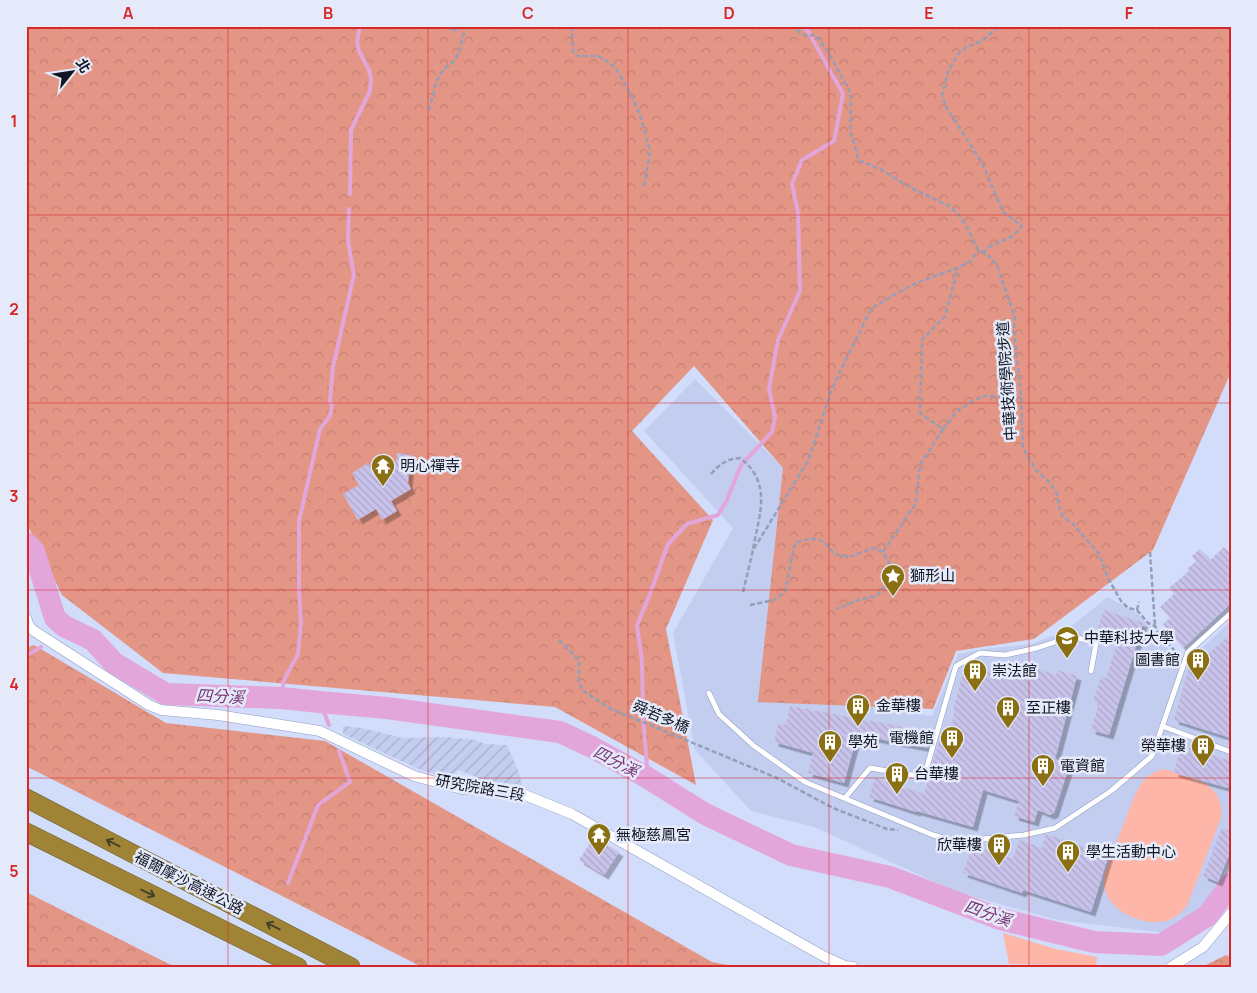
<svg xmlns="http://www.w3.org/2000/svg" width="1257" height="993" viewBox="0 0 1257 993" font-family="Manrope,'Noto Sans TC',sans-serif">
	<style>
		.built { fill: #c2cdf0 }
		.industrial { fill: url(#industrial-furrows) }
		.green { fill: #feb6a8 }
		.forest { fill: url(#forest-crowns) }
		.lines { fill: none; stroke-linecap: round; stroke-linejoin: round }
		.stream { stroke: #e3a6da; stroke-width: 4 }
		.river { stroke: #e3a6da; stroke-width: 22 }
		.building { fill: url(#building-back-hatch); filter: url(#shadow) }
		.service-casing { stroke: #919cc0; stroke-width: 6 }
		.minor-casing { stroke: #919cc0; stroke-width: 11 }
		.motorway-casing { stroke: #6d5d2e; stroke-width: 19 }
		.path { stroke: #969eb7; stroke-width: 2.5; stroke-dasharray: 5 2.5; stroke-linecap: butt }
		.service { stroke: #fff; stroke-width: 5 }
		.minor { stroke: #fff; stroke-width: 10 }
		.motorway { stroke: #9e8434; stroke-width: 18 }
		.oneway { stroke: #494129 }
		.grid { fill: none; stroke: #d62828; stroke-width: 1; stroke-opacity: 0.55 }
		.labels { text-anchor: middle; stroke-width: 5; stroke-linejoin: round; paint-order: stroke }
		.street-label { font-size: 15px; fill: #111522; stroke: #e5eafa }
		.poi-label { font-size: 15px; fill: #111522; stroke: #e5eafa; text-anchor: start }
		.water-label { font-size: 16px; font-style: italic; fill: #7a3473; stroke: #e5eafa }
		.neatline { fill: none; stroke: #d62828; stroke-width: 2 }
		.grid-label { font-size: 16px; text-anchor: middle; font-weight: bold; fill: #d62828 }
	</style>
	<defs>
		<pattern id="industrial-furrows" width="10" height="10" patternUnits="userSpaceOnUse" patternTransform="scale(1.25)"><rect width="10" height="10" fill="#c2cdf0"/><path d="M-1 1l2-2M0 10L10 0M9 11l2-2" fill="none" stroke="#a6afce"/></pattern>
		<pattern id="forest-crowns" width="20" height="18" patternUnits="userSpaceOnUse" patternTransform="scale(1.25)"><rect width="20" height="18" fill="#e49686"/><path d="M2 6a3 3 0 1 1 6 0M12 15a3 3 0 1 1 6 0" fill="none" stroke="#c38073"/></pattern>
		<pattern id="building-back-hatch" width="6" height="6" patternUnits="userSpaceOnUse" patternTransform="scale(1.25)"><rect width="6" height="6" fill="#c9c3eb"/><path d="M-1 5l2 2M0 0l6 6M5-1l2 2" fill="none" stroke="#aca7c9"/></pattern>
		<filter id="shadow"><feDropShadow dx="4.5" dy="4.5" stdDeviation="0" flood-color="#0004"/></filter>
	</defs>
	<rect width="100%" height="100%" fill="#d2dcfb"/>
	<!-- built -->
	<path class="built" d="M695,379L791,476L777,690L932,716L958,654L984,649L1031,644L1065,631L1108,597L1138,614L1183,665L1231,621V859L1219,883L1202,906L1166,933L1058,920L957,892L814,827L751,811L695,750L673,633L733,528L644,431Z"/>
	<!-- industrial -->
	<path class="industrial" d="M343,726L362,728L403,738L445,737L475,740L485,744L507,745L519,773L522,785L475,779V776L458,770L449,777L421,770L343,734Z"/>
	<!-- green -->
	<path class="green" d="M1164,769C1191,778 1225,781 1221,818L1187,906C1181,913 1175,918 1166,921C1140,927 1099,907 1104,876C1105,869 1110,861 1112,854C1119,835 1127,816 1134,797C1143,780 1145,775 1164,769Z
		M1003,933L1056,949L1097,957L1096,966L1009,964Z"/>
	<!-- forest -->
	<path class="forest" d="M26,26H1231V372L1153,550L1034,639L956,651L933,709L758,702L783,468L694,366L632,431L713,520L666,629L696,785L555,707L163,673L62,595L26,522Z
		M34,645L166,723L325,741L712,962L738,967H422L26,766V648Z
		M26,892L175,967H26Z
		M1226,955L1231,958V967H1202Z"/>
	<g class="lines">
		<!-- stream -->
		<path class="stream" d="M350,194L351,130L370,91L371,79L369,70L359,51L357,42L360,26
			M59,630L64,626
			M26,656L41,647
			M281,698L284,680L298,654L301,622L299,591V521L320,429L330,416L332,406L330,400L333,367L354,275L348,241L349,209
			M320,702L329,725
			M648,778L643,717L642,661L637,625L650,594L668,544L687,524L718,515L727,500L741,465L772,432L775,417L769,389L778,340L800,291L798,212L792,184L802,160L834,141L843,94L808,31L801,26
			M288,883L318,805L350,782L339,751"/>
		<!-- river -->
		<path class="river" d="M26,543L34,551L55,618L64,626L93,640L114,663L166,694L281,698L320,702L387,708L560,732L592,747L648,778L705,814L791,855L890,877L1000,919L1094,942L1161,945L1207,916L1231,884"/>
	</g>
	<!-- building -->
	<path class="building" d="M397,453L411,455L408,483L411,489L391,501L397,511L382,520L376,509L358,520L343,494L359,485L352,473L368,463L375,475L396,463Z
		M1224,547L1231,554V603L1183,648L1163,624L1170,618L1160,607L1174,594L1169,588L1189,571L1187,569L1196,561L1192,556L1200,549L1210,560Z
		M1104,610L1143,623L1109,735L1091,730L1099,703L1093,701L1101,677L1106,678L1120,634L1098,627Z
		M1231,634V738L1174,720L1191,660L1196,665Z
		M1009,660L1056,675L1058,670L1077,676L1055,759L1070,764L1054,813L1050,815L1038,810L1034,822L1014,816L1019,801L983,790L973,827L917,811L916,812L869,797L875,778L924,794L941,734L943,730L949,732L955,712L953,711L965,666L968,664L1005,675Z
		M790,706L932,732L928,748L857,735L844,783L808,773L813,753L774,742L779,723L786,725Z
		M1181,745L1231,761V780L1228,788L1174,773Z
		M1222,828L1231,831V850L1218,882L1203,876Z
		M1046,834L1109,854L1091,912L1023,890L1022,893L963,873L973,846L1013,859L1019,840L1042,848Z
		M594,837L619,852L604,875L579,860Z"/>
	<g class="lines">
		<!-- service casing -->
		<g class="service-casing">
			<path id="service" d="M709,693L719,714L754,746L805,782L933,835L947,839L973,840L1024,835L1055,828L1111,791L1152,756L1188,652L1231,613
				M1162,726L1231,752
				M845,798L870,768L924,777L956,666L980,653L1005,655L1037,648L1073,636L1096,644L1091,671"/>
		</g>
		<!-- minor casing -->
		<g class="minor-casing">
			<path id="minor" d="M26,618L29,626L34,631L149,705L161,710L218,715L320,731L414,776L462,789L520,793L572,814L825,957L845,966L853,967
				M1171,967L1203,947L1231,913"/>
		</g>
		<!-- motorway casing -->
		<g class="motorway-casing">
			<path id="motorway" d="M26,798L351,967
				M26,832L298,967"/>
		</g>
		<!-- path -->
		<path class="path" d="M446,26L449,29L458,30L461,26
			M572,26L573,52L577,56H598L610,63L617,70L633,99L640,115L650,151L644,187
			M790,26L806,36L815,35L827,50L849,90C853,104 849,119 851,134C853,143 857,150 858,160L880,169L913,189L949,206L959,215L968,229L978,250L989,256L997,265L1015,318L1014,330L1021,397L1023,448L1035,469L1051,484L1057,494L1058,504L1063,517L1072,523L1099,554L1108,578L1121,601L1128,608L1137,610L1148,623L1155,626L1159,634L1176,652L1180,654
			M429,110L437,80L443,70L454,61L459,52L466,26
			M983,253L989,247L1013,236L1022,226L1003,212L981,161L946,107L942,95L948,72L958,54L967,47L982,41L999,26
			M943,429L958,410L982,396L1021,397
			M711,474C720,464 726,459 740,458C773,483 759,515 753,549
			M883,552L916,503L920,465L943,429L920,413L922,340L945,316L958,268
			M1150,552L1155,626
			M743,592L753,550L808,461L833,386L871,309L892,296L916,283L958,268L970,261L978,251
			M750,605L774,600L785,592L795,543C814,536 823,537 834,554L849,557L874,548L883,552L894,572L889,582L877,596L861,599L836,609
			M1137,610L1139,602
			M559,640L579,660V680L582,690L609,708L777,778L833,808L887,829L898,830"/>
		<!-- service -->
		<use href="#service" class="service"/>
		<!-- minor -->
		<use href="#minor" class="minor"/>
		<!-- motorway -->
		<use href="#motorway" class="motorway"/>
	</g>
	<!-- one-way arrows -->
	<defs><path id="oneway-shaft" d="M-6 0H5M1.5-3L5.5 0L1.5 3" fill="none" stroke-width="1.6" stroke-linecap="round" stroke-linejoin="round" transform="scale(1.25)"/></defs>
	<g class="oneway">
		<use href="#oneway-shaft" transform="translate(113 843) rotate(-153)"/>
		<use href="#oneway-shaft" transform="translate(148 893) rotate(26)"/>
		<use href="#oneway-shaft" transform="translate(273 926) rotate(-153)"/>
	</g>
	<!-- grid -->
	<path class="grid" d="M228,26V967M428,26V967M628,26V967M829,26V967M1029,26V967M26,215H1231M26,403H1231M26,590H1231M26,778H1231"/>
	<!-- icons -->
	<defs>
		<g id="temple-pin" transform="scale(1.25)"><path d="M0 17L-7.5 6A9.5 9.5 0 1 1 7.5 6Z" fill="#8a7012" stroke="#e5eafa"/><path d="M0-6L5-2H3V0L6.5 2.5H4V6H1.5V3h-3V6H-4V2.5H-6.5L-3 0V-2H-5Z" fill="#fff"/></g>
		<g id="sight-pin" transform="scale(1.25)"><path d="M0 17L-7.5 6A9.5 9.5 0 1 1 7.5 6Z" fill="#8a7012" stroke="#e5eafa"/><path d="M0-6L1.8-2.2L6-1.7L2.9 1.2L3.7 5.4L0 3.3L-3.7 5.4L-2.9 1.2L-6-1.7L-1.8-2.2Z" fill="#fff"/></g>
		<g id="university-pin" transform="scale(1.25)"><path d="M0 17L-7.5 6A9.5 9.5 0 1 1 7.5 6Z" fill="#8a7012" stroke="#e5eafa"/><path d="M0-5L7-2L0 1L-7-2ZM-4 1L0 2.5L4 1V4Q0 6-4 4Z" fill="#fff"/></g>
		<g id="building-pin" transform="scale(1.25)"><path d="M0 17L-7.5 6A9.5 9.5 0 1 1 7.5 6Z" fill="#8a7012" stroke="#e5eafa"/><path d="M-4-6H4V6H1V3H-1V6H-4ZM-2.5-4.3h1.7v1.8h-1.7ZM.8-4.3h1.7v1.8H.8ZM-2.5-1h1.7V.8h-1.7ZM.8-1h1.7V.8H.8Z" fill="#fff"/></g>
	</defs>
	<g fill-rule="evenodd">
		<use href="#temple-pin" x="383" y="466"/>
		<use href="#sight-pin" x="893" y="576"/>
		<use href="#university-pin" x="1067" y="638"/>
		<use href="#building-pin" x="1198" y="660"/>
		<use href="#building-pin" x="975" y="671"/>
		<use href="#building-pin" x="858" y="706"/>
		<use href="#building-pin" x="1008" y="708"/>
		<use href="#building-pin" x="952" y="738"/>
		<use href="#building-pin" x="830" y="742"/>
		<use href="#building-pin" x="1203" y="746"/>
		<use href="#building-pin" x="1043" y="766"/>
		<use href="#building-pin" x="897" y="774"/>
		<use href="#temple-pin" x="599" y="835"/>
		<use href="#building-pin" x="999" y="845"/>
		<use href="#building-pin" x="1068" y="852"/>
	</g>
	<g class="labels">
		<!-- street labels -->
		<g class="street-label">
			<text transform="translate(1007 381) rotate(-94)" y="5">中華技術學院步道</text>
			<text transform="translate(661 717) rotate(23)" y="5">舜若多橋</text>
			<text transform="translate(480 788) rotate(10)" y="5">研究院路三段</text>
			<text transform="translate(189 883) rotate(27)" y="5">福爾摩沙高速公路</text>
		</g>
		<!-- poi labels -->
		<g class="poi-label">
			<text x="400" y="471">明心禪寺</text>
			<text x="910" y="581">獅形山</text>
			<text x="1084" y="643">中華科技大學</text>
			<text x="1180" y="665" text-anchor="end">圖書館</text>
			<text x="992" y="676">崇法館</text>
			<text x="876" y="711">金華樓</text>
			<text x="1026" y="713">至正樓</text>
			<text x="934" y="743" text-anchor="end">電機館</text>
			<text x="848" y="747">學苑</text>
			<text x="1186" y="751" text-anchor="end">榮華樓</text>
			<text x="1060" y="771">電資館</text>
			<text x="914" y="779">台華樓</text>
			<text x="616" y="840">無極慈鳳宮</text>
			<text x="982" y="850" text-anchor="end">欣華樓</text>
			<text x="1086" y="857">學生活動中心</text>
		</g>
		<!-- water labels -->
		<g class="water-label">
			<text transform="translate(220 696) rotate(3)" y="6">四分溪</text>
			<text transform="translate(616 761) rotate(27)" y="6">四分溪</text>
			<text transform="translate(988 913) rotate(19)" y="6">四分溪</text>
		</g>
	</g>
	<!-- border -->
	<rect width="1257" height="993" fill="none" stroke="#e5eafa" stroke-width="55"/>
	<!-- north arrow -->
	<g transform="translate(72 72) rotate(60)" stroke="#e5eafa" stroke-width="4" paint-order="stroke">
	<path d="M0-4L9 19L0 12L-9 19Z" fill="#111522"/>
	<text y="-8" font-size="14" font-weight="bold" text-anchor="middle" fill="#111522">北</text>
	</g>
	<rect x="28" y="28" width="1202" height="938" class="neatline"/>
	<g class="grid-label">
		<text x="128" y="19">A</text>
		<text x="328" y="19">B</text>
		<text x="528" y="19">C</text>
		<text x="729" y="19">D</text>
		<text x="929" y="19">E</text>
		<text x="1129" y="19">F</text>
		<text x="14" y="127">1</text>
		<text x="14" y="315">2</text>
		<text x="14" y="502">3</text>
		<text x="14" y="690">4</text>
		<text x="14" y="877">5</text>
	</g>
</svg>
